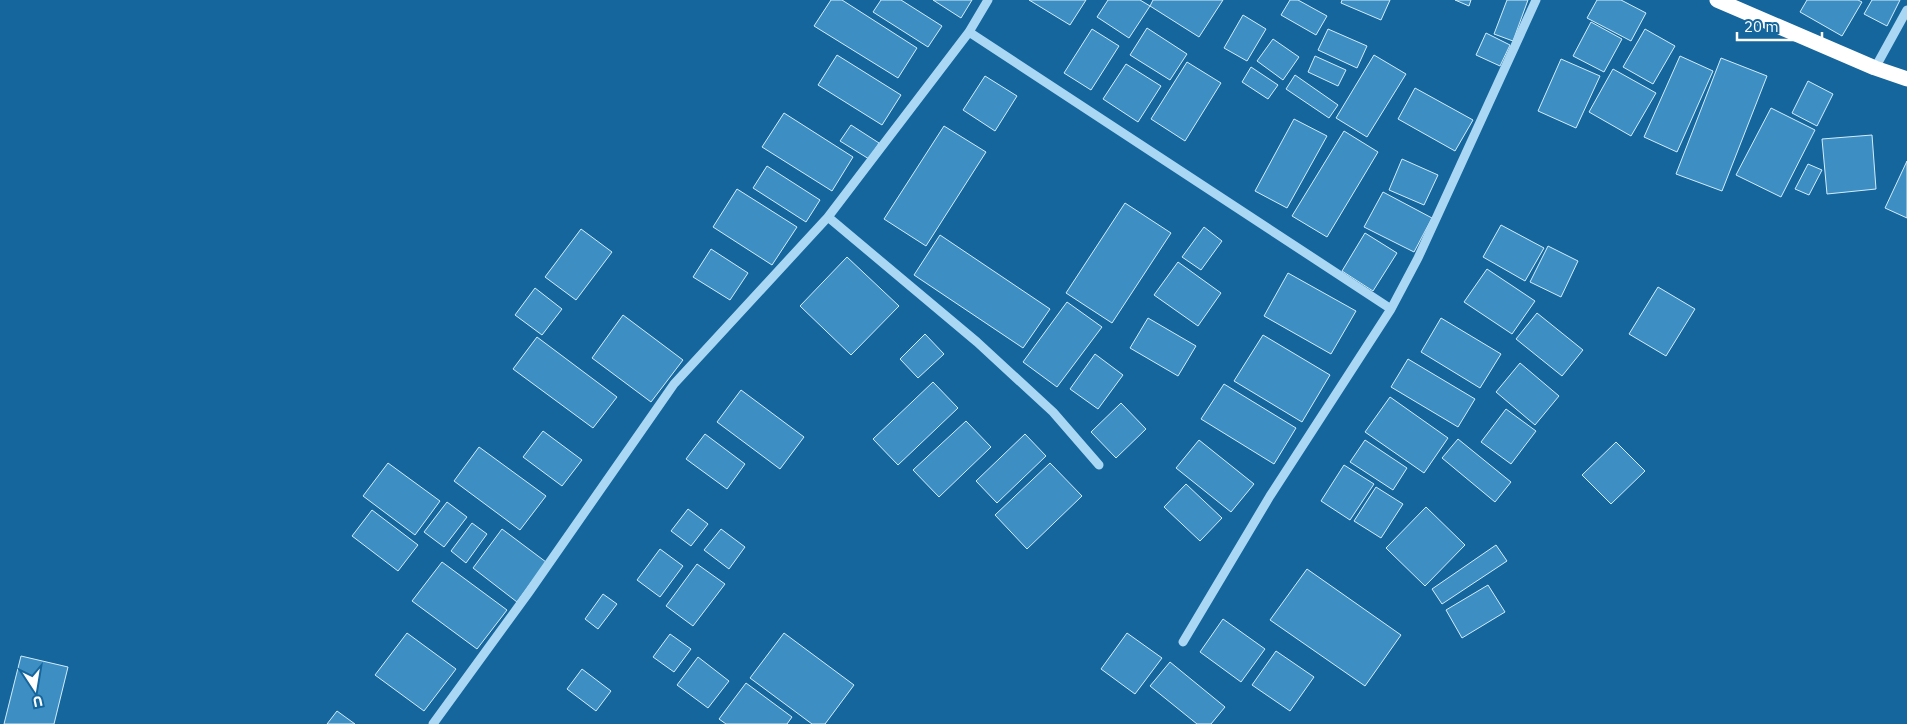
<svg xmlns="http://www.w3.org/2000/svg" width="1907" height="724" viewBox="0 0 1907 724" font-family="'IBM Plex Sans',sans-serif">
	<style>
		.building { fill: #3d8fc3; stroke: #d2edfd }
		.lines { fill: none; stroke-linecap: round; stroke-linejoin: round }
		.minor { stroke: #aad7f4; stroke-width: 9 }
		.highway { stroke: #fff; stroke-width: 15 }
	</style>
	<rect width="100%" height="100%" fill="#14669d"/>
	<!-- building -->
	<path class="building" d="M831,0H842L917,48L898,78L814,26Z
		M881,0H901L942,26L928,47L873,12Z
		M933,0H972L961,18Z
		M1029,0H1086L1070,25Z
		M1108,0H1140L1150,6L1129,38L1097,17Z
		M1153,0H1223L1199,37L1150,6Z
		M1290,0H1298L1327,16L1316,35L1281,15Z
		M1342,0H1390L1381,20L1341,3Z
		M1455,0H1471L1469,6Z
		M1507,0H1528L1513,41L1494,34Z
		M1597,0H1621L1646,13L1631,41L1587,18Z
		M1807,0H1858L1862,2L1842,36L1800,12Z
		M1872,0H1900L1887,26L1864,14Z
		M1243,15L1266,29L1247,61L1224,48Z
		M1591,22L1622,39L1604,72L1573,56Z
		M1147,28L1187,54L1170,80L1130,55Z
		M1092,29L1119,46L1091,90L1064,73Z
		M1328,29L1367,46L1357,68L1318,50Z
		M1645,29L1675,46L1653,84L1623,67Z
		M1486,33L1510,45L1500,66L1476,55Z
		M1273,39L1299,57L1283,80L1257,61Z
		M837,55L901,95L882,125L818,85Z
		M1374,55L1406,74L1367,137L1336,118Z
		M1315,56L1346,70L1338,86L1308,72Z
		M1680,56L1713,71L1677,152L1644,137Z
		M1721,58L1767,76L1722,191L1676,174Z
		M1561,59L1600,76L1576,128L1538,111Z
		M1187,62L1221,83L1185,141L1151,119Z
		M1126,64L1161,86L1138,122L1103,99Z
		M1251,67L1278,85L1268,99L1242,82Z
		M1613,69L1656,93L1631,136L1589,112Z
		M1295,75L1338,105L1329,118L1286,89Z
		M985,76L1017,96L995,131L963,110Z
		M1808,81L1833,94L1817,126L1792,113Z
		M1415,88L1473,120L1455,151L1398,119Z
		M1771,108L1815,130L1781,197L1736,175Z
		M784,113L853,157L832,191L762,147Z
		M1294,119L1327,136L1287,208L1255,191Z
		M851,125L879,143L869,159L840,141Z
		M944,126L986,152L926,246L884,219Z
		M1344,131L1378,152L1327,237L1292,216Z
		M1872,135L1876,189L1827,194L1822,139Z
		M1402,159L1438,175L1424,205L1389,190Z
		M1907,161V218L1885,208Z
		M1808,164L1822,170L1809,195L1795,189Z
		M767,166L820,200L806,222L753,188Z
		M737,189L797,227L772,265L713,227Z
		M1383,192L1432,218L1414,252L1364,227Z
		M1125,203L1171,233L1112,323L1066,293Z
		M1501,225L1544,248L1525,281L1483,257Z
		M1204,227L1222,241L1201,270L1182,257Z
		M581,229L612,252L576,300L545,277Z
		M1365,233L1397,253L1373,291L1342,271Z
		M940,235L1050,309L1023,348L914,275Z
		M1548,246L1578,261L1561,297L1530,282Z
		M711,249L748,273L730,300L693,277Z
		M847,257L899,306L851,355L800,306Z
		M1178,262L1221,293L1198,326L1154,295Z
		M1487,269L1535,301L1512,334L1464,302Z
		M1288,273L1356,311L1331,354L1264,316Z
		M1658,287L1695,309L1666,356L1629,334Z
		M535,288L562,309L542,335L515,315Z
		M1067,302L1102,327L1057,387L1023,362Z
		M1537,313L1583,350L1562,376L1516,339Z
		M623,315L683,360L651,402L592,358Z
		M1148,318L1196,346L1178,376L1130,348Z
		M1441,318L1501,354L1480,388L1421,352Z
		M925,334L944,354L918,378L900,359Z
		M1263,335L1330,375L1302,422L1234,381Z
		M537,337L617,397L593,428L513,369Z
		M1095,354L1123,375L1098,409L1070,389Z
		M1408,359L1475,399L1458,427L1391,387Z
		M1520,363L1559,396L1535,425L1496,392Z
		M933,382L958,408L898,465L873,439Z
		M1224,384L1296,428L1274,464L1201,419Z
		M741,390L804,437L780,469L717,422Z
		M1390,397L1448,438L1424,473L1365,432Z
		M1121,403L1146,429L1116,458L1091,432Z
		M1506,409L1536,431L1511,464L1481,442Z
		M966,421L991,447L939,497L913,470Z
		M543,431L582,460L562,486L523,457Z
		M705,434L745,464L727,489L686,459Z
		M1025,434L1046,456L997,503L976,481Z
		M1458,439L1511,482L1495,502L1442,458Z
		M1199,440L1254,484L1231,512L1176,468Z
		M1365,440L1407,468L1393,490L1350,462Z
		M1616,442L1645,471L1611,504L1582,475Z
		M479,447L546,496L520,530L454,481Z
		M388,463L440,501L415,535L363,496Z
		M1050,463L1082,496L1027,549L995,515Z
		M1344,465L1374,484L1350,520L1321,501Z
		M1186,484L1222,518L1200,541L1164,507Z
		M1376,487L1403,504L1381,538L1354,521Z
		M447,502L467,517L444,547L424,532Z
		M1426,507L1465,545L1425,586L1386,548Z
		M688,509L708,524L691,546L671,531Z
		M372,510L418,545L398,571L352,536Z
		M472,523L487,534L466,563L451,551Z
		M502,529L546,562L517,602L473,568Z
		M721,529L745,547L729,569L704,550Z
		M1496,545L1507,561L1442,604L1432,589Z
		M660,549L683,566L660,597L637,580Z
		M442,562L507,610L477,649L412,601Z
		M697,564L725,584L693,626L666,606Z
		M1307,569L1401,635L1365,686L1270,620Z
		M1488,585L1505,612L1462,638L1446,610Z
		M603,594L617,604L598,629L585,619Z
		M1223,619L1265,649L1241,682L1200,652Z
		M407,633L456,669L424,711L375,675Z
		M784,633L854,685L825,724H812L750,678Z
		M1127,633L1162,658L1135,694L1101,669Z
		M670,634L691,649L674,672L653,657Z
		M1276,651L1314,677L1290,711L1252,685Z
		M21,656L68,667L54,724H4Z
		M698,657L729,681L708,708L677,685Z
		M1170,662L1225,707L1211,724H1197L1150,686Z
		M582,669L611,691L596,711L567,689Z
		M746,683L792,717L787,724H726L719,719Z
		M337,711L355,724H327Z"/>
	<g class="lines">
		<!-- minor -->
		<path class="minor" d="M969,32L1391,309
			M1875,68L1907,10
			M828,217L977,342L1053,412L1099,465
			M1183,642L1270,496L1391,309L1418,258L1536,0
			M433,724L529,592L674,384L828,217L969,32L988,0"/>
		<!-- highway -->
		<path class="highway" d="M1717,0L1875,68L1907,79"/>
	</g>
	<!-- north arrow -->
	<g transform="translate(35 689) rotate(168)" stroke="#14669d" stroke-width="4" paint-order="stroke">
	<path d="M0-4L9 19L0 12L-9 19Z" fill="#ffffff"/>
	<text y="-8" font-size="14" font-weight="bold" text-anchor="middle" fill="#ffffff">U</text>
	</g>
	<!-- scale -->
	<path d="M1737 32v8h85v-8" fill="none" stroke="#ffffff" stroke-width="2.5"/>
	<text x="1744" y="32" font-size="15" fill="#ffffff" stroke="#14669d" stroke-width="4" paint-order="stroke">20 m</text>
</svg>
